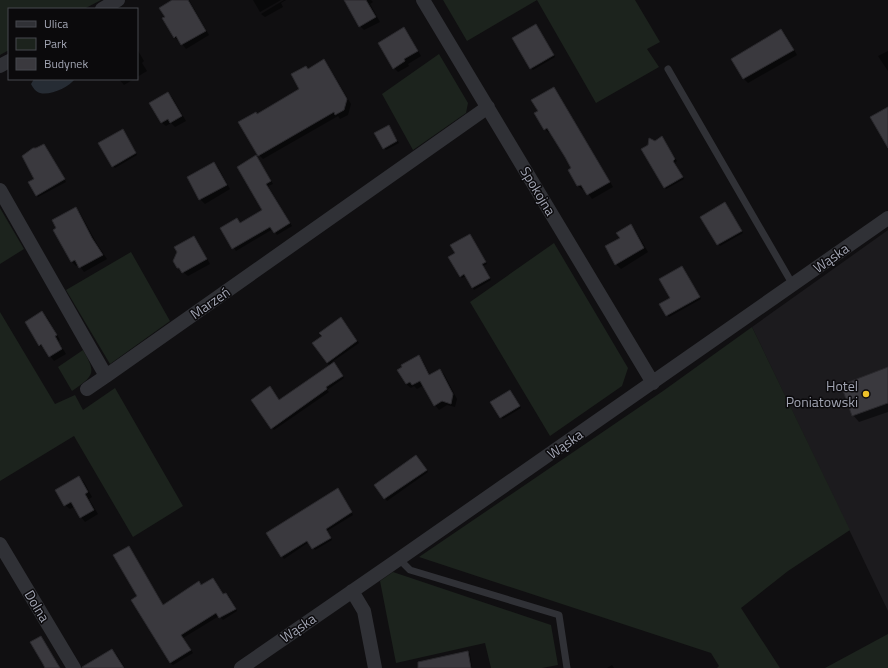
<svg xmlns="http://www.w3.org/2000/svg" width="888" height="668" viewBox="0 0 888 668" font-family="'Titillium Web',sans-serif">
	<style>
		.built { fill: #1c1b1e }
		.green { fill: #1c231d }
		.water { fill: #262c34 }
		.shadow { fill: #0007 }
		.building { fill: #3a393e; stroke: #2a292d }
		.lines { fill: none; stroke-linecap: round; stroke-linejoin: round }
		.service { stroke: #303136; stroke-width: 7 }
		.minor { stroke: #303136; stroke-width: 14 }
		.poi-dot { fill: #efc229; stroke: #0b0a0c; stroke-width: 1.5 }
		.labels { text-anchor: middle; stroke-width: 3; stroke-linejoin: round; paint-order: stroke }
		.street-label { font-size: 14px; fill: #a1a4b2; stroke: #0b0a0c }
		.poi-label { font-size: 14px; fill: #a1a4b2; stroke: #0b0a0c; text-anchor: end }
	</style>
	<rect width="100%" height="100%" fill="#100f11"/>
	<!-- built -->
	<path class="built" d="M888,230V611L752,327Z"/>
	<!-- green -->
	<path class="green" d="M0,0H101L84,9H9V50L0,55Z
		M443,0H635L660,42L647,49L659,67L596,103L537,0L467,41Z
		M439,54L468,103L466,113L413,150L382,94Z
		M0,208L24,249L0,264Z
		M554,243L628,368L622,386L550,436L470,302Z
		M131,252L170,321L110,364L66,290Z
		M0,312L55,404L75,395L83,410L115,388L183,506L133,537L74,436L0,481Z
		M752,327L850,530L788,571L741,608L780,668H717L719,666L711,653L419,557L663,391Z
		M83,350C96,373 95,375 72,391L58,367Z
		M393,572L551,625L558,665L542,668H491L485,643L396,663L380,581Z
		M888,634V668H825Z"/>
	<!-- water -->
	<path class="water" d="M34,79H75C69,87 50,96 40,93C36,92 33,88 31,84Z"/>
	<!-- shadow -->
	<path class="shadow" d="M174,0H189L209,35L186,49L180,41H179L174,37L166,17Z
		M253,0H281L260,12Z
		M284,0H286L281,3L283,7L265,17L261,14Z
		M344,0H371L373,2L370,4L380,22L364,30L360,26Z
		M537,27L555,57L533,70L531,68Z
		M404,29L408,33L421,56L408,64L409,66L398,72L394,68Z
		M781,30L785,34L797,55L748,83L744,79L732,60Z
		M137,49L144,61L142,63L147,71L137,77Z
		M888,51V71L878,56Z
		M324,61L328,65L351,104L348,115L340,119L338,116L263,159L259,155L257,115L301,89L306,67L309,70Z
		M119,79H134L124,85Z
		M554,88L558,93L613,187L592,199L585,189L583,190L578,186L569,170L572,168L551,132L549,133L545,129L539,111Z
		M168,93L172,97L186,121L175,127L171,123L166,126L161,122Z
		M389,126L399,143L386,150L384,148Z
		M124,132L137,155L115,168L113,166Z
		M664,140L677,161L675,163L684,179L666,189L664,187L655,142Z
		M46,147L66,182L38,197L36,195L35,179Z
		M256,157L273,184L268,186L292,226L277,235L273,229L236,251L221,228L241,224L263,211Z
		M213,163L218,167L230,189L205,204L200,199Z
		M726,205L743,233L720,246L702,217Z
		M76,208L80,213L97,244L107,259L84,272L79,265L76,266L72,262L54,230Z
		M631,225L635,230L648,252L621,269L616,264L621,238Z
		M194,237L198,242L210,264L188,276L177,267Z
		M471,237L487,264L483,266L491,280L474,290L466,276L462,278L460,276L456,254Z
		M683,269L701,299L669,317L667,315L671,298Z
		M42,313L47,317L60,340L58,341L66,354L54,361L45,349L40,345L26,322Z
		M343,320L359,343L332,362L344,378L327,390L329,392L274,430L272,428L280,401L330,366L327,363Z
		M419,357L423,361L430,375L439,370L444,374L457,399L455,407L447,405L439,410L435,405L424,385L417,389L414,386L411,388L406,384Z
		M888,368V412L859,422L853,415Z
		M512,393L521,408L503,419L492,403Z
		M418,459L428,472L387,501L375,485Z
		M79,477L84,482L92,497L89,499L98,514L85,522L81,517L74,507L70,509L65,505Z
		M340,491L353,515L327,531L332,540L315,550L309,542L284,559L268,533Z
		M131,550L163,605L199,582L202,586L213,579L224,595L226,594L229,596L237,611L223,620L219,616L183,638L193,653L173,665L170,663L139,596Z
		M112,650L117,655L125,668H97Z
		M468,652L470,654L472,668H441Z
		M612,665L614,668H607Z"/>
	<!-- building -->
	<path class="building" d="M172,0H188L206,31L181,45L176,36L174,38L162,18L165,17L159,8Z
		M344,0H366L376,17L359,27Z
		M536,24L554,55L530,69L512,38Z
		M404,27L418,51L404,59L405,61L393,69L378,43Z
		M781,29L794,50L743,79L731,59Z
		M324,59L347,99L344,110L335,115L334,112L258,156L238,122L256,112L257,114L299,89L291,74L306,66L308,69Z
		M554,87L610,182L587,195L581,185L577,186L568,170L571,168L565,157L547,128L544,130L534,113L538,111L531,100Z
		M168,92L182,116L170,123L168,119L161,123L149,103Z
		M888,107V148L870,117Z
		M389,125L397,141L383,149L374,133Z
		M123,129L136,153L112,167L98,143Z
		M662,136L675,159L673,161L683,177L664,188L641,149L648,145L649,138L655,141Z
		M44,144L65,179L36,196L28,182L34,179L22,156L33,148H36Z
		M256,155L271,181L266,184L290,223L274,233L270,227L232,249L220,228L237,218L240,223L262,210L237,167Z
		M214,162L227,185L199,200L187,177Z
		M725,202L742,231L717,245L700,217Z
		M76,207L92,238L103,255L79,268L75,260L71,262L53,230L56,228L52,220Z
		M631,224L644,248L615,265L605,246L620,238L616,233Z
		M470,234L486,262L482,264L490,278L472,288L464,274L460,277L448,257L455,253L450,245Z
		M194,236L207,259L182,273L179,268H177L173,261L177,252L174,247Z
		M682,266L700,297L666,316L659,304L670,298L659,279Z
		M42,311L57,335L55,336L62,349L49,357L41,344L39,346L25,322Z
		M341,317L357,341L327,363L312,343L322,336L319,333Z
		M419,355L429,375L440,369L453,394L451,404L442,401L434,406L420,381L412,385L410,382L406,384L397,370L402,367L401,365Z
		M334,362L343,376L326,387L327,389L271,429L251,400L270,386L279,400Z
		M888,367V403L852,416L841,385Z
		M510,390L520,406L500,418L490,402Z
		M416,455L427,470L384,499L374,485Z
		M79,476L88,492L85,494L94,510L80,518L71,502L64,506L55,490Z
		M338,488L352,512L326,529L331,538L312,549L307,541L281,557L266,533Z
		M129,546L163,605L199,581L201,585L213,578L223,594L226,593L236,609L219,618L216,613L181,635L191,650L170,663L131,600L137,596L113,555Z
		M41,636L54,658L60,668H45L43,664L30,642Z
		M112,649L124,668H82V667Z
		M468,651L471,668H418V662Z"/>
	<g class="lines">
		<!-- service -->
		<path class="service" d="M668,69L793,285
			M399,559L410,570L559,615L567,668"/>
		<!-- minor -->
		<path class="minor" d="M423,0L653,383
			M102,9L118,0
			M0,66L9,61
			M0,190L106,376L488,107
			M87,389L106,376
			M0,544L74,668
			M352,591L364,611L375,668
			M241,668L399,559L888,218"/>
	</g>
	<!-- markers -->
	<circle class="poi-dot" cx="866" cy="394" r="4"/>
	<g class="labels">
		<!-- street labels -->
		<g class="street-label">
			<text transform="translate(538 191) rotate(59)" y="5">Spokojna</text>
			<text transform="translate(831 258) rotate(-35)" y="5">Wąska</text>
			<text transform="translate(210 303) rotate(-35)" y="5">Marzeń</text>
			<text transform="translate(565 444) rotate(-35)" y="5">Wąska</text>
			<text transform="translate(37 606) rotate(59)" y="5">Dolna</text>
			<text transform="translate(298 628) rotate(-34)" y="5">Wąska</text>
		</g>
		<!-- poi labels -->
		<g class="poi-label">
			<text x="858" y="391">Hotel<tspan x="858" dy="16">Poniatowski</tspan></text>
		</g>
	</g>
	<!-- legend -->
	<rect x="8" y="8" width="130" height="72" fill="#0b0a0c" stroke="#47484e"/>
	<rect x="16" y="21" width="20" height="6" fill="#303136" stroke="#47484e"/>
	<text x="44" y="28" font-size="12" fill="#a1a4b2">Ulica</text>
	<rect x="16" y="38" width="20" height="12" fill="#1c231d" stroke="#47484e"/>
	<text x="44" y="48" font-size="12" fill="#a1a4b2">Park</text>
	<rect x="16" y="58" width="20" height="12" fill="#3a393e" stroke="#47484e"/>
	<text x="44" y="68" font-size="12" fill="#a1a4b2">Budynek</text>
</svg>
